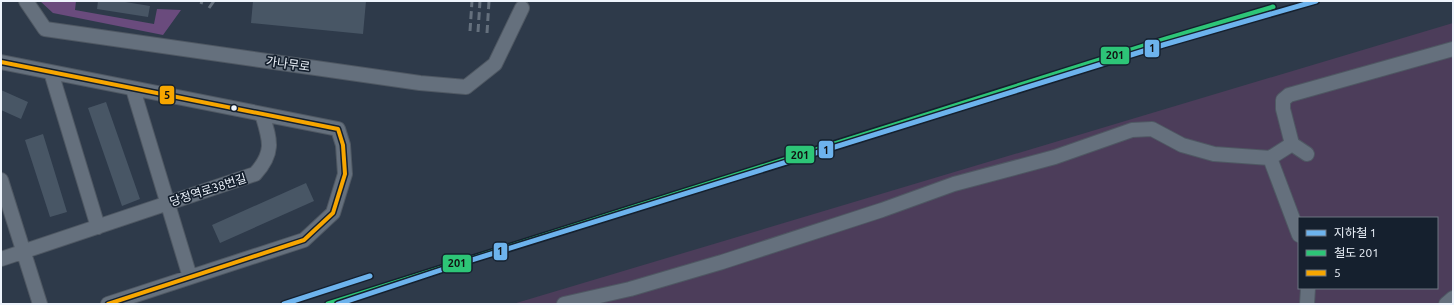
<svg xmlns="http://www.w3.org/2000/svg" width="1454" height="305" viewBox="0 0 1454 305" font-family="Ubuntu,'Noto Sans KR',sans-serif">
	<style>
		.green { fill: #4c3d5a; fill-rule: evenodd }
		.forest { fill: #6a4b7d }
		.building { fill: #485665 }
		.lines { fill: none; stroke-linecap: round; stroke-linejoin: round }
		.street-casing { stroke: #4f5863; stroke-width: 16 }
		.street { stroke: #65707d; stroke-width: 14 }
		.rail { stroke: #65707d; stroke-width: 3; stroke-dasharray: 8 4; stroke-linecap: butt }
		.bus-1-casing { stroke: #15202e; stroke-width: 7 }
		.bus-1 { stroke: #f7a600; stroke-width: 4 }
		.rail-1-casing { stroke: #15202e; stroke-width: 8 }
		.rail-1 { stroke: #2dc577; stroke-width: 5 }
		.metro-1-casing { stroke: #15202e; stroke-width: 8 }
		.metro-1 { stroke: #6db3ed; stroke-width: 5 }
		.bus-dot { fill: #eef4fc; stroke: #15202e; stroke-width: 1.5 }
		.labels { text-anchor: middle; stroke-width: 3.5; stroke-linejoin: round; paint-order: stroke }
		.street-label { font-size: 12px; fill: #eef4fc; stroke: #15202e }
		.line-badge { stroke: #15202e; stroke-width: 1.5 }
		.pale-badge-label { font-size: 11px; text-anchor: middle; font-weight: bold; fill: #111 }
	</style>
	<rect width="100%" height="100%" fill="#2e3a4a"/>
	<!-- green -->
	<path class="green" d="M1453,23V304H513ZM1299,218H1437V288H1299Z"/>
	<!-- forest -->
	<path class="forest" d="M40,1H76L75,10L154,24L157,9L181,10L163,35L53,13Z"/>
	<!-- building -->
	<path class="building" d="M98,1H119L150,6L148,17L97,9Z
		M253,1H366L363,34L251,23Z
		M1,90L28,102L21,119L1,110Z
		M106,102L140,199L122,206L88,108Z
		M43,134L67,212L50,217L25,140Z
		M306,183L314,201L220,243L212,225Z"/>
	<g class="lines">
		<!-- street casing -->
		<g class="street-casing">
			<path id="street" d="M26,1L45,29L420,83L466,87L495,64L522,8
				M1,62L338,129L343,145L345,174L333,213L304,240L108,304
				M51,72L98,227
				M133,89L190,277
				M1292,144L1307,154
				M1270,158L1299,235
				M1,180L40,304
				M1,259L255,174C275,152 270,140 262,114
				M564,304L630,289L722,262L882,210L954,184L1055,157L1132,130L1152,129L1182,145L1214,154L1270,158L1292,144L1283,109V100L1289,95L1453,49
				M1307,304L1308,288
				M1446,304L1453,298"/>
		</g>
		<!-- street -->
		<use href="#street" class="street"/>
		<!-- rail -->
		<path class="rail" d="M201,4L202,1
			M209,8L214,1
			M470,31L472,1
			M478,32L480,1
			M487,33L489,1"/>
		<!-- bus-1 casing -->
		<g class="bus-1-casing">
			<path id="bus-1" d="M1,62L338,129L343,145L345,174L333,213L304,240L108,304"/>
		</g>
		<!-- bus-1 -->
		<use href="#bus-1" class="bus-1"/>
		<!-- rail-1 casing -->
		<g class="rail-1-casing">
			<path id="rail-1" d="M328,304L1166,39L1273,7"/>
		</g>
		<!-- rail-1 -->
		<use href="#rail-1" class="rail-1"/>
		<!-- metro-1 casing -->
		<g class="metro-1-casing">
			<path id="metro-1" d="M284,304L370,276
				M338,304L459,264L1163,45L1316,1"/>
		</g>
		<!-- metro-1 -->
		<use href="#metro-1" class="metro-1"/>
	</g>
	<!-- markers -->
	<circle class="bus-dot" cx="234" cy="108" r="3.5"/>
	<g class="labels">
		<!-- street labels -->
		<g class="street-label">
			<text transform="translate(288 64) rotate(8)" y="4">가나무로</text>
			<text transform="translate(208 190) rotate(-18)" y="4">당정역로38번길</text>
		</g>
	</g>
	<g class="line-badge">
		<rect x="1144" y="39" width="16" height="19" rx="4" fill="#6db3ed"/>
		<rect x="1100" y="46" width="30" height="19" rx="4" fill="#2dc577"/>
		<rect x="159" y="85" width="16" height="20" rx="4" fill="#f7a600"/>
		<rect x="818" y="140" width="16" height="19" rx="4" fill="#6db3ed"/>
		<rect x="785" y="145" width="30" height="19" rx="4" fill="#2dc577"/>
		<rect x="493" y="242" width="15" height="19" rx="4" fill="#6db3ed"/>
		<rect x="442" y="254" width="30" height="19" rx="4" fill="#2dc577"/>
	</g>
	<g class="pale-badge-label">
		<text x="1152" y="52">1</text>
		<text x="1115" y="59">201</text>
		<text x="167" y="99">5</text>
		<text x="826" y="154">1</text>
		<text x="800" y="159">201</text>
		<text x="500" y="255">1</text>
		<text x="457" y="267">201</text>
	</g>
	<!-- border -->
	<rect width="1454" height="305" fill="none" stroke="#eef4fc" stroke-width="4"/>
	<!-- legend -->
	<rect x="1298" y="217" width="140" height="72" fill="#15202e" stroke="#6c7580"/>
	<rect x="1306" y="230" width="20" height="6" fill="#6db3ed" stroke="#6c7580"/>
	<text x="1334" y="237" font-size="12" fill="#eef4fc">지하철 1</text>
	<rect x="1306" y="250" width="20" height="6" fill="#2dc577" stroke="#6c7580"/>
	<text x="1334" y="257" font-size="12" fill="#eef4fc">철도 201</text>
	<rect x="1306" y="270" width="20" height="6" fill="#f7a600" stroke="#6c7580"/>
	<text x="1334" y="277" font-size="12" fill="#eef4fc">5</text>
</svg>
